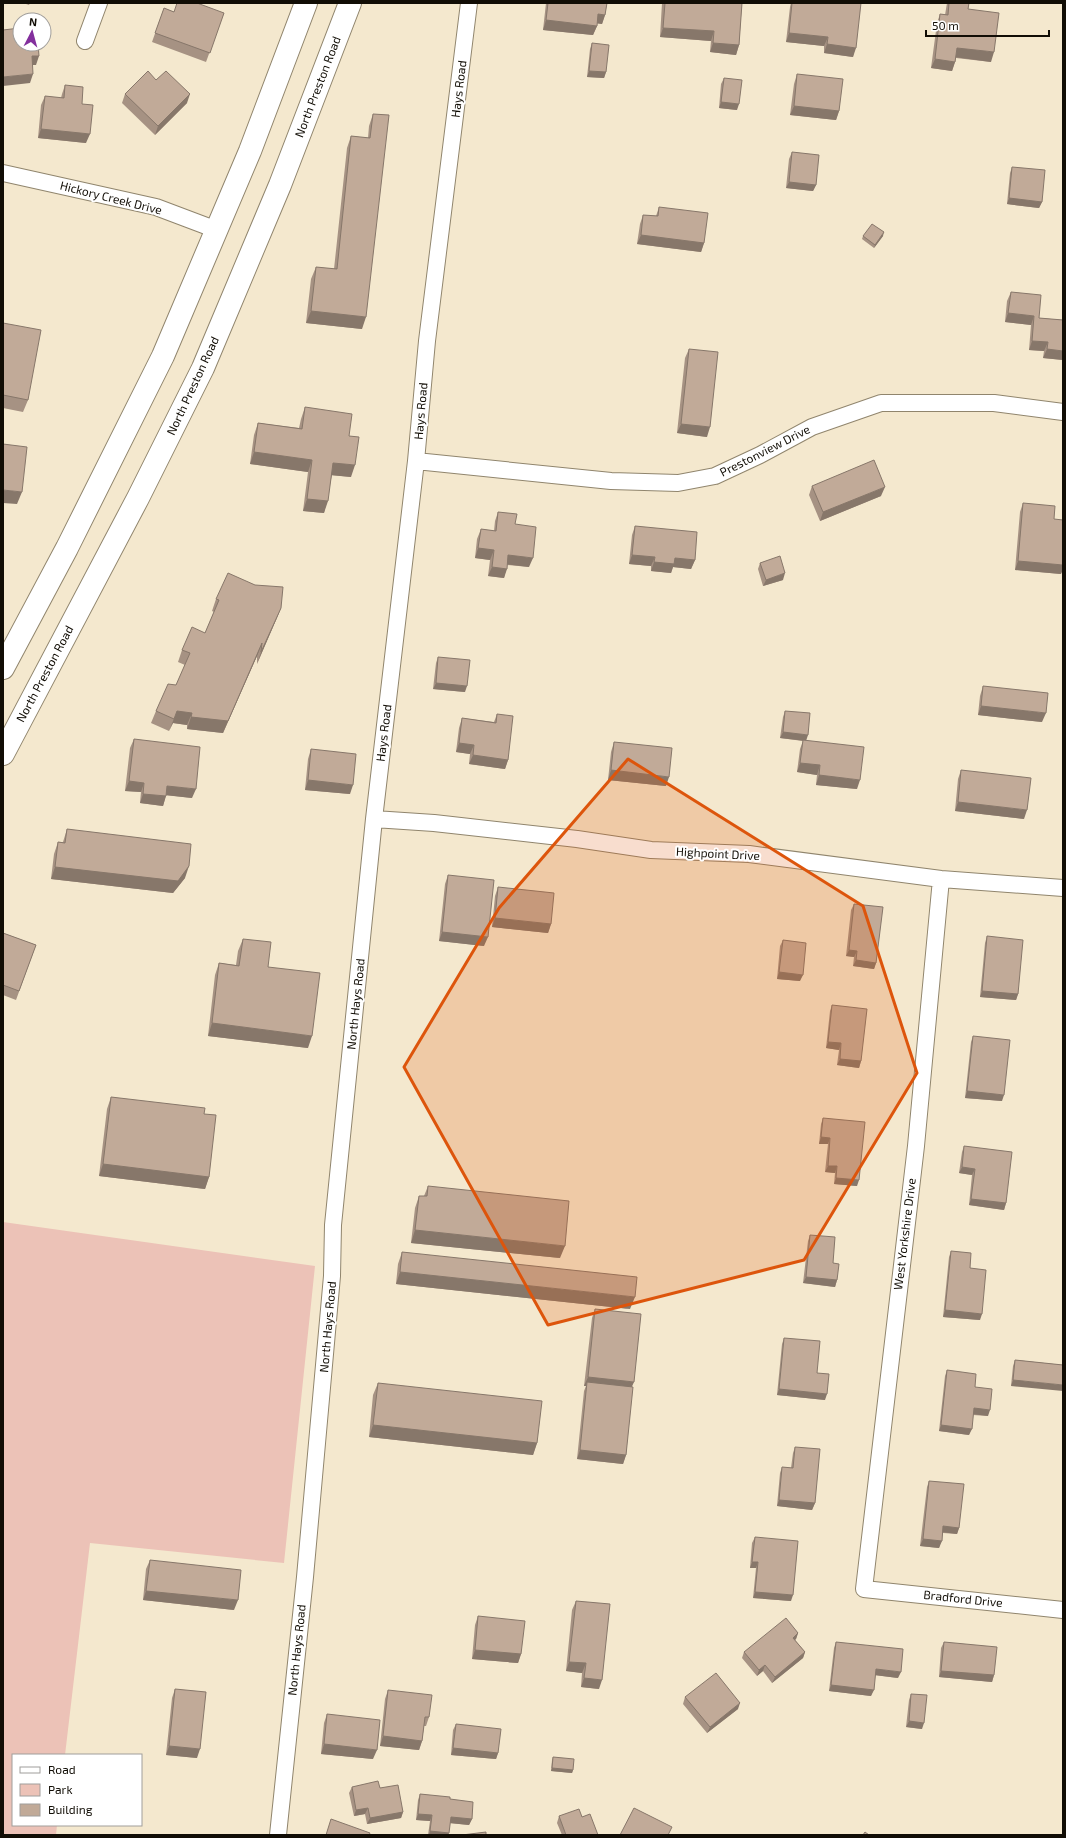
<svg xmlns="http://www.w3.org/2000/svg" width="1066" height="1838" viewBox="0 0 1066 1838" font-family="'Exo 2',sans-serif">
	<style>
		.green { fill: #ecc2b7 }
		.lines { fill: none; stroke-linecap: round; stroke-linejoin: round }
		.street-casing { stroke: #90856d; stroke-width: 18 }
		.primary-casing { stroke: #90856d; stroke-width: 24 }
		.street { stroke: #fff; stroke-width: 16 }
		.primary { stroke: #fff; stroke-width: 22 }
		.wall { fill: #a69283 }
		.shaded-wall { fill: #87776a }
		.building { fill: #c1aa98; stroke: #87776a }
		.marked { fill: #dd550c; fill-opacity: 0.2; stroke: #dd550c; stroke-width: 3; stroke-linejoin: round }
		.labels { text-anchor: middle; stroke-width: 4; stroke-linejoin: round; paint-order: stroke }
		.street-label { font-size: 12px; fill: #110d05; stroke: #fff }
	</style>
	<rect width="100%" height="100%" fill="#f4e8ce"/>
	<!-- green -->
	<path class="green" d="M3,1222L315,1266L284,1563L90,1543L65,1755H13V1825H57L56,1835H3Z"/>
	<g class="lines">
		<!-- street casing -->
		<g class="street-casing">
			<path id="street" d="M85,41L99,3
				M3,173L156,207L217,230
				M416,461L611,481L678,483L715,476L760,455L812,427L881,403H994L1063,412
				M374,819L434,823L577,839L651,850L749,854L941,879L1063,888
				M941,879L916,1146L864,1589L1063,1610
				M278,1835L305,1577L332,1276L333,1225L374,819L416,461L427,341L469,3"/>
		</g>
		<!-- primary casing -->
		<g class="primary-casing">
			<path id="primary" d="M3,668L67,548L163,356L250,151L306,3
				M3,754L138,498L203,368L280,185L350,3"/>
		</g>
		<!-- street -->
		<use href="#street" class="street"/>
		<!-- primary -->
		<use href="#primary" class="primary"/>
	</g>
	<!-- wall -->
	<path class="wall" d="M23,3H30L29,5Z
		M546,3H607L605,15L602,24L597,23V26L593,35L543,30Z
		M662,3H742L739,45L736,55L710,52L711,41L660,37Z
		M791,3H861L853,57L824,53V46L786,42L790,7Z
		M947,3H969L968,9L991,62L956,58L955,62L952,71L931,68L937,23L940,14L945,15Z
		M164,8L174,12L224,13L206,62L152,42Z
		M592,43L606,72L604,78L587,77L590,49Z
		M797,74L839,111L836,120L790,115L794,84Z
		M724,78L737,110L719,108L721,84Z
		M156,80L187,103L155,135L122,103L125,94Z
		M65,85L82,104L86,143L38,138L41,105L45,96L61,98L62,94Z
		M373,114L362,329L306,323L311,279L316,267L334,269L347,148L351,136L368,138L369,126Z
		M792,152L816,185L813,191L786,188L789,159Z
		M1012,167L1042,202L1039,208L1007,204L1010,173Z
		M659,207L704,243L701,252L637,244L640,224L643,215L656,216Z
		M863,236H883L874,248L862,239Z
		M1011,292L1039,318L1063,320V360L1043,358L1044,351L1029,350L1031,325L1005,322L1007,301Z
		M3,323L28,400L23,412L3,408Z
		M689,349L707,437L677,433L685,358Z
		M305,407L349,436L351,477L332,475L324,513L303,511L308,472L250,464L254,435L258,423L299,428L301,419Z
		M812,486L881,496L820,521L809,495Z
		M1023,503L1054,519L1061,574L1015,570L1020,512Z
		M498,512L515,524L529,567L507,565L504,578L488,576L490,560L475,558L477,539L481,529L494,531L495,521Z
		M635,526L695,560L691,569L673,567L671,573L651,571V566L629,564L632,535Z
		M760,563L783,580L763,586L758,569Z
		M216,599L281,608L276,620L257,664V656L223,733L187,729V725L173,723L169,731L151,723L156,711L176,685L185,665L178,662L182,650L205,633L214,612L212,611Z
		M438,657L465,692L433,689L436,663Z
		M983,686L1042,722L978,715L980,696Z
		M785,711L806,740L857,789L816,785L817,775L797,772L800,749L803,741L780,738L783,717Z
		M497,714L508,760L505,769L469,764L470,754L456,752L459,728L462,718L494,722Z
		M134,739L192,798L166,795L163,806L140,803L141,792L125,791L130,748Z
		M614,742L666,786L608,780L611,752Z
		M311,749L350,794L305,790L308,759Z
		M961,770L1024,819L955,811L958,779Z
		M67,829L185,878L173,893L51,879L54,854L58,842H63Z
		M448,875L484,946L439,941L445,884Z
		M498,887L551,924L548,933L492,927L495,896Z
		M854,904L876,963L874,969L853,966L854,957L846,956L851,910Z
		M3,933L36,945L16,1000L3,995Z
		M987,936L1018,994L1016,1000L980,997L985,943Z
		M243,939L268,967L308,1048L208,1036L215,975L219,963L236,965L238,951Z
		M783,940L800,981L777,979L780,946Z
		M832,1005L861,1061L859,1068L837,1065L839,1050L826,1048L830,1011Z
		M973,1036L1002,1101L965,1098L971,1042Z
		M111,1097L204,1114L209,1177L205,1189L99,1176L107,1109Z
		M823,1118L857,1186L834,1184L835,1173L825,1172L828,1144H819L821,1124Z
		M964,1146L1006,1203L1004,1210L969,1205L972,1175L959,1173L962,1152Z
		M428,1186L560,1258L411,1243L415,1208L419,1196H424Z
		M810,1235L833,1263L837,1280L835,1287L803,1283L808,1241Z
		M951,1251L970,1268L980,1320L943,1317L949,1257Z
		M402,1252L630,1309L396,1284L398,1264Z
		M595,1309L632,1387L626,1455L623,1464L577,1459L584,1391L586,1386H584L592,1318Z
		M784,1338L817,1373L825,1400L777,1395L782,1344Z
		M1015,1360L1063,1365L1011,1386L1013,1366Z
		M947,1370L975,1387L988,1416L973,1415L969,1435L939,1431L945,1376Z
		M378,1383L537,1443L533,1455L369,1437L373,1395Z
		M795,1447L815,1503L812,1510L777,1506L780,1473L782,1467L791,1468L793,1453Z
		M929,1481L959,1528L957,1534L943,1533L939,1548L920,1546L927,1487Z
		M755,1537L791,1601L753,1598L756,1568H750L752,1543Z
		M150,1560L234,1610L143,1600L146,1569Z
		M576,1601L599,1689L581,1687L582,1673L566,1671L572,1610Z
		M478,1616L521,1654L518,1663L472,1659L475,1625Z
		M798,1633L796,1639L795,1640L805,1652L803,1658L772,1683L763,1671L757,1676L742,1658L744,1652Z
		M836,1642L898,1678L875,1675L871,1696L829,1691L834,1648Z
		M944,1642L994,1675L992,1682L939,1677L941,1648Z
		M175,1689L197,1758L166,1755L172,1698Z
		M388,1690L429,1717L426,1726H424L422,1741L419,1750L380,1746L385,1699Z
		M911,1694L922,1729L906,1727L909,1700Z
		M685,1697L738,1709L707,1733L683,1704Z
		M327,1714L373,1759L321,1754L324,1723Z
		M456,1724L498,1753L496,1759L451,1755L453,1730Z
		M553,1757L573,1770L572,1773L551,1771L552,1760Z
		M352,1787L380,1788L403,1812L401,1818L367,1824L365,1814L354,1816L349,1793Z
		M420,1794L450,1799L472,1819L469,1825L450,1823L448,1835H428L430,1821L416,1820L418,1800Z
		M559,1816L582,1817L598,1835H562L557,1823Z"/>
	<!-- shaded-wall -->
	<path class="shaded-wall" d="M598,14L605,15L602,24L594,23Z
		M546,20L597,26L593,35L543,30Z
		M663,28L714,31L711,41L660,37Z
		M789,33L828,37L824,46L786,42Z
		M713,43L739,45L736,55L710,52Z
		M827,44L856,48L853,57L824,53Z
		M957,48L994,52L991,62L954,57Z
		M32,56H39L36,65H29Z
		M935,59L955,62L952,71L931,68Z
		M589,71L606,72L604,78L587,77Z
		M33,74L30,83L3,86V77Z
		M190,94L187,103L155,135L158,126Z
		M721,102L739,104L737,110L719,108Z
		M794,106L839,111L836,120L790,115Z
		M41,129L90,134L86,143L38,138Z
		M789,182L816,185L813,191L786,188Z
		M1009,198L1042,202L1039,208L1007,204Z
		M884,232L883,236L874,248L875,245Z
		M641,235L704,243L701,252L637,244Z
		M311,311L366,317L362,329L306,323Z
		M1008,313L1034,316L1031,325L1005,322Z
		M1032,341L1048,342L1044,351L1029,350Z
		M1047,349L1063,351V360L1043,358Z
		M681,424L710,427L707,437L677,433Z
		M254,452L312,460L308,472L250,464Z
		M333,463L355,465L351,477L329,475Z
		M885,487L881,496L820,521L823,512Z
		M3,490L22,492L17,504L3,503Z
		M307,499L328,501L324,513L303,511Z
		M478,548L494,550L490,560L475,558Z
		M508,555L533,558L529,567L505,564Z
		M632,555L655,557L651,566L629,564Z
		M675,558L695,560L691,569L673,567L671,573L651,571L654,562Z
		M1018,561L1063,565V570L1061,574L1015,570Z
		M492,567L507,569L504,578L488,576Z
		M785,573L783,580L763,586L766,580Z
		M281,608L276,620L257,664L261,652Z
		M262,643L257,656L223,733L187,729L191,717Z
		M436,683L467,686L465,692L433,689Z
		M981,706L1046,713L1042,722L978,715Z
		M177,711L192,713L187,725L173,723L169,731Z
		M783,732L808,735L806,741L780,738Z
		M459,743L474,745L470,754L456,752Z
		M473,755L508,760L505,769L469,764Z
		M800,763L820,765L817,775L797,772Z
		M611,770L669,777L666,786L608,780Z
		M819,775L860,780L857,789L816,785Z
		M308,780L353,785L350,794L305,790Z
		M129,781L144,783L141,792L125,791Z
		M167,786L196,789L192,798L164,795Z
		M143,794L166,796L163,806L140,803Z
		M958,802L1027,810L1024,819L955,811Z
		M189,866L185,878L173,893L51,879L55,867Z
		M495,918L551,924L548,933L492,927Z
		M442,932L488,937L484,946L439,941Z
		M849,950L857,951L854,957L846,956Z
		M856,960L876,963L874,969L853,966Z
		M779,972L803,975L800,981L777,979Z
		M982,991L1018,994L1016,1000L980,997Z
		M212,1023L312,1036L308,1048L208,1036Z
		M828,1042L841,1043L839,1050L826,1048Z
		M840,1059L861,1061L859,1068L837,1065Z
		M967,1091L1004,1095L1002,1101L965,1098Z
		M821,1137L830,1138L828,1144H819Z
		M103,1164L209,1177L205,1189L99,1176Z
		M828,1166H837L835,1173L825,1172Z
		M962,1167L975,1169L972,1175L959,1173Z
		M836,1178L859,1180L857,1186L834,1184Z
		M971,1199L1006,1203L1004,1210L969,1205Z
		M415,1230L565,1246L560,1258L411,1243Z
		M400,1272L635,1297L630,1309L396,1284Z
		M806,1277L837,1280L835,1287L803,1283Z
		M945,1310L982,1314L980,1320L943,1317Z
		M588,1377L634,1382L630,1391L587,1382L586,1386H584Z
		M1013,1380L1063,1385V1391L1011,1386Z
		M779,1389L827,1394L825,1400L777,1395Z
		M974,1408L990,1410L988,1416L972,1414Z
		M373,1425L537,1443L533,1455L369,1437Z
		M941,1425L972,1429L969,1435L939,1431Z
		M580,1450L626,1455L623,1464L577,1459Z
		M779,1500L815,1503L812,1510L777,1506Z
		M943,1526L959,1528L957,1534L941,1532Z
		M923,1539L942,1541L939,1548L920,1546Z
		M752,1562H758L756,1568H750Z
		M146,1591L238,1600L234,1610L143,1600Z
		M755,1592L793,1595L791,1601L753,1598Z
		M798,1633L796,1639L790,1644L793,1638Z
		M475,1650L521,1654L518,1663L472,1659Z
		M805,1652L803,1658L772,1683L775,1677Z
		M569,1662L586,1663L582,1673L566,1671Z
		M765,1665L763,1671L757,1676L759,1670Z
		M876,1669L901,1672L898,1678L874,1675Z
		M941,1671L994,1675L992,1682L939,1677Z
		M584,1678L602,1680L599,1689L581,1687Z
		M831,1685L874,1690L871,1696L829,1691Z
		M740,1703L738,1709L707,1733L710,1727Z
		M909,1721L924,1723L922,1729L906,1727Z
		M383,1736L422,1741L419,1750L380,1746Z
		M324,1744L377,1750L373,1759L321,1754Z
		M169,1746L200,1749L197,1758L166,1755Z
		M453,1748L498,1753L496,1759L451,1755Z
		M552,1768L573,1770L572,1773L551,1771Z
		M368,1808L365,1814L354,1816L356,1810Z
		M403,1812L401,1818L367,1824L370,1818Z
		M418,1814L432,1815L430,1821L416,1820Z
		M451,1817L472,1819L469,1825L449,1823Z
		M430,1831L449,1833L448,1835H429Z"/>
	<!-- building -->
	<path class="building" d="M177,3H197L224,13L210,53L155,33L164,8L174,12Z
		M548,3H607L605,15L598,14L597,26L546,20Z
		M665,3H742L739,45L713,43L714,31L663,28Z
		M792,3H861L856,48L827,44L828,37L789,33Z
		M949,3H969L968,9L999,13L994,52L957,48L955,62L935,59L940,14L948,15Z
		M20,28V44H38L39,56H32L33,74L3,77V30Z
		M592,43L609,45L606,72L589,71Z
		M148,71L156,80L166,71L190,94L158,126L125,94Z
		M797,74L843,79L839,111L794,106Z
		M724,78L742,80L739,104L721,102Z
		M65,85L83,87L82,104L93,105L90,134L41,129L45,96L64,98Z
		M373,114L389,115L366,317L311,311L316,267L337,269L351,136L370,138Z
		M792,152L819,155L816,185L789,182Z
		M1012,167L1045,170L1042,202L1009,198Z
		M659,207L708,213L704,243L641,235L643,215L658,216Z
		M872,224L884,232L875,245L863,236Z
		M1011,292L1041,295L1039,318L1063,320V351L1047,349L1048,342L1032,341L1034,316L1008,313Z
		M3,323L41,330L28,400L3,395Z
		M689,349L718,352L710,427L681,424Z
		M305,407L352,414L349,436L359,437L355,465L333,463L328,501L307,499L312,460L254,452L258,423L302,429Z
		M3,444L27,447L22,492L3,490Z
		M874,460L885,487L823,512L812,486Z
		M1023,503L1055,506L1054,519L1063,520V565L1018,561Z
		M498,512L517,514L515,524L536,527L533,558L508,555L507,569L492,567L494,550L478,548L481,529L496,531Z
		M635,526L697,532L695,560L675,558L674,564L654,562L655,557L632,555Z
		M780,556L785,573L766,580L760,563Z
		M228,573L255,585L283,587L281,608L261,652L262,643L228,721L191,717L192,713L177,711L174,719L156,711L168,684L176,685L190,653L182,650L192,627L205,633L219,600L216,599Z
		M438,657L470,660L467,686L436,683Z
		M983,686L1048,693L1046,713L981,706Z
		M785,711L810,713L808,735L783,732Z
		M497,714L513,716L508,760L473,755L474,745L459,743L462,718L496,723Z
		M134,739L200,747L196,789L167,786L166,796L143,794L144,783L129,781Z
		M803,740L864,747L860,780L819,775L820,765L800,763Z
		M614,742L672,748L669,777L611,770Z
		M311,749L356,754L353,785L308,780Z
		M961,770L1031,778L1027,810L958,802Z
		M67,829L191,844L189,866L178,881L55,867L58,842L65,843Z
		M448,875L494,880L488,937L442,932Z
		M498,887L554,893L551,924L495,918Z
		M854,904L883,907L876,963L856,960L857,951L849,950Z
		M3,933L36,945L19,991L3,985Z
		M987,936L1023,940L1018,994L982,991Z
		M243,939L271,942L268,967L320,973L312,1036L212,1023L219,963L239,966Z
		M783,940L806,943L803,975L779,972Z
		M832,1005L867,1009L861,1061L840,1059L841,1043L828,1042Z
		M973,1036L1010,1040L1004,1095L967,1091Z
		M111,1097L205,1108L204,1114L216,1115L209,1177L103,1164Z
		M823,1118L865,1122L859,1180L836,1178L837,1166H828L830,1138L821,1137Z
		M964,1146L1012,1152L1006,1203L971,1199L975,1169L962,1167Z
		M428,1186L569,1201L565,1246L415,1230L419,1196H427Z
		M810,1235L835,1237L833,1263L839,1264L837,1280L806,1277Z
		M951,1251L971,1253L970,1268L986,1270L982,1314L945,1310Z
		M402,1252L637,1277L635,1297L400,1272Z
		M595,1309L641,1314L634,1382L588,1377Z
		M784,1338L820,1341L817,1373L829,1374L827,1394L779,1389Z
		M1015,1360L1063,1365V1385L1013,1380Z
		M947,1370L976,1374L975,1387L992,1389L990,1410L974,1408L972,1429L941,1425Z
		M587,1382L633,1387L626,1455L580,1450Z
		M378,1383L542,1401L537,1443L373,1425Z
		M795,1447L820,1449L815,1503L779,1500L782,1467L793,1468Z
		M929,1481L964,1484L959,1528L943,1526L942,1541L923,1539Z
		M755,1537L798,1541L793,1595L755,1592L758,1562H752Z
		M150,1560L241,1570L238,1600L146,1591Z
		M576,1601L610,1604L602,1680L584,1678L586,1663L569,1662Z
		M478,1616L525,1621L521,1654L475,1650Z
		M786,1618L798,1633L793,1638L805,1652L775,1677L765,1665L759,1670L744,1652Z
		M836,1642L903,1649L901,1672L876,1669L874,1690L831,1685Z
		M944,1642L997,1647L994,1675L941,1671Z
		M716,1673L740,1703L710,1727L685,1697Z
		M175,1689L206,1692L200,1749L169,1746Z
		M388,1690L432,1695L429,1717H425L422,1741L383,1736Z
		M911,1694L927,1695L924,1723L909,1721Z
		M327,1714L380,1720L377,1750L324,1744Z
		M456,1724L501,1729L498,1753L453,1748Z
		M553,1757L574,1759L573,1770L552,1768Z
		M378,1781L380,1788L398,1785L403,1812L370,1818L368,1808L356,1810L352,1787Z
		M420,1794L450,1797V1799L473,1802L472,1819L451,1817L449,1833L430,1831L432,1815L418,1814Z
		M634,1808L672,1827L668,1835H620Z
		M579,1809L582,1817L590,1814L598,1835H566L559,1816Z
		M331,1819L370,1833L369,1835H326Z
		M486,1832V1835H462Z
		M865,1832L869,1835H863Z"/>
	<!-- marked area -->
	<path class="marked" d="M628,759L863,906L917,1073L804,1260L548,1325L404,1067L499,908Z"/>
	<g class="labels">
		<!-- street labels -->
		<g class="street-label">
			<text transform="translate(318 87) rotate(-69)" y="4">North Preston Road</text>
			<text transform="translate(459 89) rotate(-83)" y="4">Hays Road</text>
			<text transform="translate(111 198) rotate(14)" y="4">Hickory Creek Drive</text>
			<text transform="translate(193 386) rotate(-65)" y="4">North Preston Road</text>
			<text transform="translate(421 411) rotate(-85)" y="4">Hays Road</text>
			<text transform="translate(765 451) rotate(-27)" y="4">Prestonview Drive</text>
			<text transform="translate(45 674) rotate(-62)" y="4">North Preston Road</text>
			<text transform="translate(384 733) rotate(-83)" y="4">Hays Road</text>
			<text transform="translate(718 854) rotate(3)" y="4">Highpoint Drive</text>
			<text transform="translate(356 1004) rotate(-84)" y="4">North Hays Road</text>
			<text transform="translate(905 1234) rotate(-83)" y="4">West Yorkshire Drive</text>
			<text transform="translate(328 1327) rotate(-85)" y="4">North Hays Road</text>
			<text transform="translate(963 1599) rotate(6)" y="4">Bradford Drive</text>
			<text transform="translate(297 1650) rotate(-84)" y="4">North Hays Road</text>
		</g>
	</g>
	<!-- border -->
	<rect width="1066" height="1838" fill="none" stroke="#110d05" stroke-width="8"/>
	<!-- legend -->
	<rect x="12" y="1754" width="130" height="72" fill="#ffffff" stroke="#a09e9b"/>
	<rect x="20" y="1767" width="20" height="6" fill="#ffffff" stroke="#a09e9b"/>
	<text x="48" y="1774" font-size="12" fill="#110d05">Road</text>
	<rect x="20" y="1784" width="20" height="12" fill="#ecc2b7" stroke="#a09e9b"/>
	<text x="48" y="1794" font-size="12" fill="#110d05">Park</text>
	<rect x="20" y="1804" width="20" height="12" fill="#c1aa98" stroke="#a09e9b"/>
	<text x="48" y="1814" font-size="12" fill="#110d05">Building</text>
	<!-- north arrow -->
	<g transform="translate(32 32) rotate(6)"><circle r="19" fill="#ffffff" stroke="#a09e9b"/>
	<path d="M0-3L7 15L0 10L-7 15Z" fill="#832f9d"/>
	<text y="-6" font-size="11" font-weight="bold" text-anchor="middle" fill="#110d05">N</text>
	</g>
	<!-- scale -->
	<path d="M926 30v6h123v-6" fill="none" stroke="#110d05" stroke-width="2"/>
	<text x="932" y="30" font-size="12" fill="#110d05" stroke="#ffffff" stroke-width="3" paint-order="stroke">50 m</text>
</svg>
